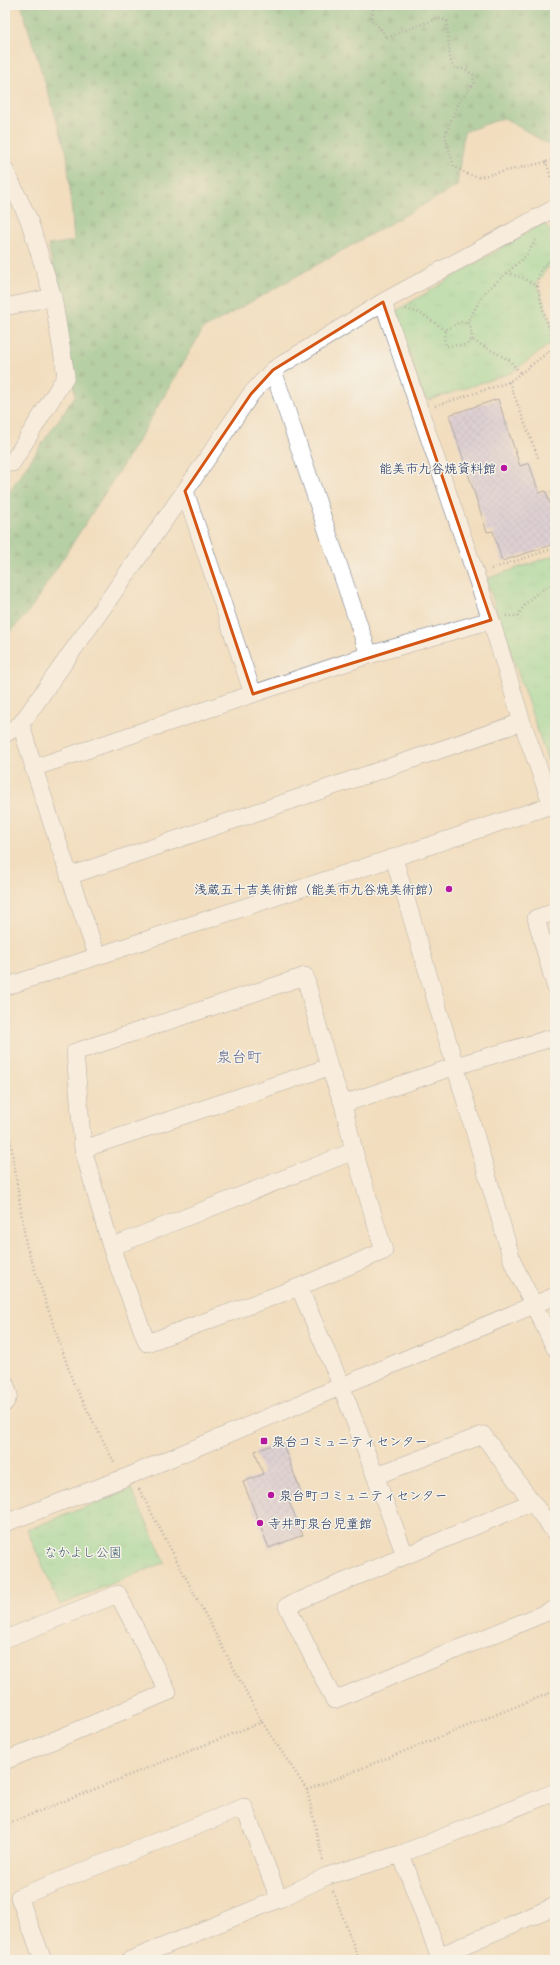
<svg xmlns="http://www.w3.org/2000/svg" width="560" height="1965" viewBox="0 0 560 1965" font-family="'Patrick Hand','Klee One',sans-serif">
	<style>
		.forest { fill: url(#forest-firs); stroke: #457672 }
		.park { fill: url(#park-tufts); stroke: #52867e }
		.building { fill: url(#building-cross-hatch) }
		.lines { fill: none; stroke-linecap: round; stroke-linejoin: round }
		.minor-casing { stroke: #666c80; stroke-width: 18 }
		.path { stroke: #666c80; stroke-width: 2.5; stroke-dasharray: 1 3; stroke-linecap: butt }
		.minor { stroke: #fff; stroke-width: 17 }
		.marked { fill: none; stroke: #d45514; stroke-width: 3; stroke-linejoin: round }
		.poi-dot { fill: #b5179e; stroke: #f7f3e8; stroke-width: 1.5 }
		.labels { text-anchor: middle; stroke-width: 3; stroke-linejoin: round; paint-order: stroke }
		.poi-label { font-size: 13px; fill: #1b2f5e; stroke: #f7f3e8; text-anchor: start }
		.park-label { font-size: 13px; fill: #375b6e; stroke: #f7f3e8 }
		.quarter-label { font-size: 15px; fill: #56618f; stroke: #f7f3e8 }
	</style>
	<defs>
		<pattern id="forest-firs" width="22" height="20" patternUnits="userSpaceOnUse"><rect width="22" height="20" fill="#6fbd86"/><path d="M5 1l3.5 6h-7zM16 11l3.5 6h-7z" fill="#5a9a71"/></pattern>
		<pattern id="park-tufts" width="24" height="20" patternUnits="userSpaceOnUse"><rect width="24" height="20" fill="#8ade9f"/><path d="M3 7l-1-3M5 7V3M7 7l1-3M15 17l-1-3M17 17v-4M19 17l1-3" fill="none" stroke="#76bf8b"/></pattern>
		<pattern id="building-cross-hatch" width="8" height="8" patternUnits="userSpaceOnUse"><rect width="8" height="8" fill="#c3bdeb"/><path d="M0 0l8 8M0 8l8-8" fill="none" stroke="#9e9ac2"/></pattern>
	</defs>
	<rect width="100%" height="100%" fill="#f7f3e8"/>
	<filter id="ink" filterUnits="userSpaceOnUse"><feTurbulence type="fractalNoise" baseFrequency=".025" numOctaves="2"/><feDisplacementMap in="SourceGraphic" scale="8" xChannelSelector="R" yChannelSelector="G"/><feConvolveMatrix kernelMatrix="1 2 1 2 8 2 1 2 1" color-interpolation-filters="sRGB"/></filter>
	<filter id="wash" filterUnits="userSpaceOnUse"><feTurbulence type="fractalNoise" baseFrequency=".012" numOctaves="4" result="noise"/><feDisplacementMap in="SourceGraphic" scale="16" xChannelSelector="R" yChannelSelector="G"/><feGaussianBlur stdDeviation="0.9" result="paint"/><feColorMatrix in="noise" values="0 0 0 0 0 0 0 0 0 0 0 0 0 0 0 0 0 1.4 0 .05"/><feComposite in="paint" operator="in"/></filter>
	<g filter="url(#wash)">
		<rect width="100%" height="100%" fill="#f2debf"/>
		<!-- forest -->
		<path class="forest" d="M21,5H555V146H551L504,118L464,132L457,186L203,329L135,446L28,613L5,637V502L14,484L75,396L62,306L48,245L74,241L67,154Z"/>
		<!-- park -->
		<path class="park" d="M543,223C552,229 558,246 555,257C552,264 541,275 537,283L555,333V340L511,373L429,400L423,396L396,311Z
			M555,555V771L551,770L486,579Z
			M131,1489L165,1562L60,1605L27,1530Z"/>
		<g id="blocks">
			<!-- building -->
			<path class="building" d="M498,399L520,466L529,463L539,493L546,491L555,519V544L502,561L493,531L487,532L449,415Z
				M282,1442L301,1492L287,1497L303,1535L269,1548L243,1482L263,1474L255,1451Z"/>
		</g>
	</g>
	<g filter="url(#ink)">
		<use href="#blocks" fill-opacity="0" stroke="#666c80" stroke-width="1"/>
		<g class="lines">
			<!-- minor casing -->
			<g class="minor-casing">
				<path id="minor" d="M5,170L29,220L53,297L66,376L12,463L5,462
					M383,302L491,620L522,722L552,805
					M5,307L53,297
					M273,370L369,655
					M185,491L253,694
					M21,724C43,802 70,879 97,955
					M5,734L21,724L185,491L251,394L273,370L383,302L555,208
					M33,768L369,655L491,620
					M394,858L513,1263L555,1348
					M69,876L522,722
					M555,912L536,918L555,986
					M305,976L329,1067L343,1104L354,1151L384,1251L299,1287L147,1343L111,1247L83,1149L75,1052Z
					M5,987L555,804
					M343,1104L456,1066L555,1037
					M83,1149L329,1067
					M111,1247L354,1151
					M299,1287L341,1385L405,1555
					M5,1382L9,1395L5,1403
					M375,1476L483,1435L532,1502
					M5,1523L124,1478L555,1296
					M555,1533L532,1502L287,1606L334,1700L555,1609
					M5,1639L118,1594L168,1692L5,1761
					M401,1854L439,1956L555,1906
					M43,1960L19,1897L244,1807L279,1899
					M130,1960L279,1899L327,1876L401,1854L555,1792"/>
			</g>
			<!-- path -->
			<path class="path" d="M374,5L371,19L382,30L386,38L438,18L447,21L450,59L453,67L466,70L473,75L474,83L457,105L445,136L454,166L467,174L479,177L546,162
				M555,159L546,162L555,191
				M555,240L553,243C557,264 543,260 539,274C534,291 549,327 555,344
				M507,273L523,278L539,287
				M406,309L420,313L445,330
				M467,323L484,293L526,256L537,238
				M472,340L471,328L467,323L460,322L445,330L444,339L446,346L466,345L472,340L509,360L521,374
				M509,382L539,460
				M435,406L509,382L555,347
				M551,491L555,505
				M491,569L555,548
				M506,616H518C526,599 539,591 555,583
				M5,1104L26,1244L73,1382L115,1464
				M139,1489L262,1722L307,1790L323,1860
				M307,1790L555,1691
				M5,1825L262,1722
				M333,1891L359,1960"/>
			<!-- minor -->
			<use href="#minor" class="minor"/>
		</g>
	</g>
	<!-- marked area -->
	<path d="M0 0H560V1965H0ZM383,302L491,620L253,694L185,491L251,394L273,370Z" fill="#f2debf" fill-opacity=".55" fill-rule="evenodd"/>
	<path class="marked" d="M383,302L491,620L253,694L185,491L251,394L273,370Z"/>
	<!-- markers -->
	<g class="poi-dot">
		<circle cx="504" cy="468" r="4"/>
		<circle cx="449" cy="889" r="4"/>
		<rect x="260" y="1437" width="8" height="8" rx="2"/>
		<circle cx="271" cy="1495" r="4"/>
		<circle cx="260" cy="1523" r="4"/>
	</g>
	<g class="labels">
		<!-- poi labels -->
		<g class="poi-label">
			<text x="496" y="473" text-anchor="end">能美市九谷焼資料館</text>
			<text x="441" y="894" text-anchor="end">浅蔵五十吉美術館（能美市九谷焼美術館）</text>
			<text x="272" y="1446">泉台コミュニティセンター</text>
			<text x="279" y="1500">泉台町コミュニティセンター</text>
			<text x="268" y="1528">寺井町泉台児童館</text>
		</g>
		<!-- park labels -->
		<g class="park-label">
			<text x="83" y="1557">なかよし公園</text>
		</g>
		<!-- quarter labels -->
		<g class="quarter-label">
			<text x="239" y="1062">泉台町</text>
		</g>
	</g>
	<!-- margin -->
	<rect width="560" height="1965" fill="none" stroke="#f7f3e8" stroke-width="20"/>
</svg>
